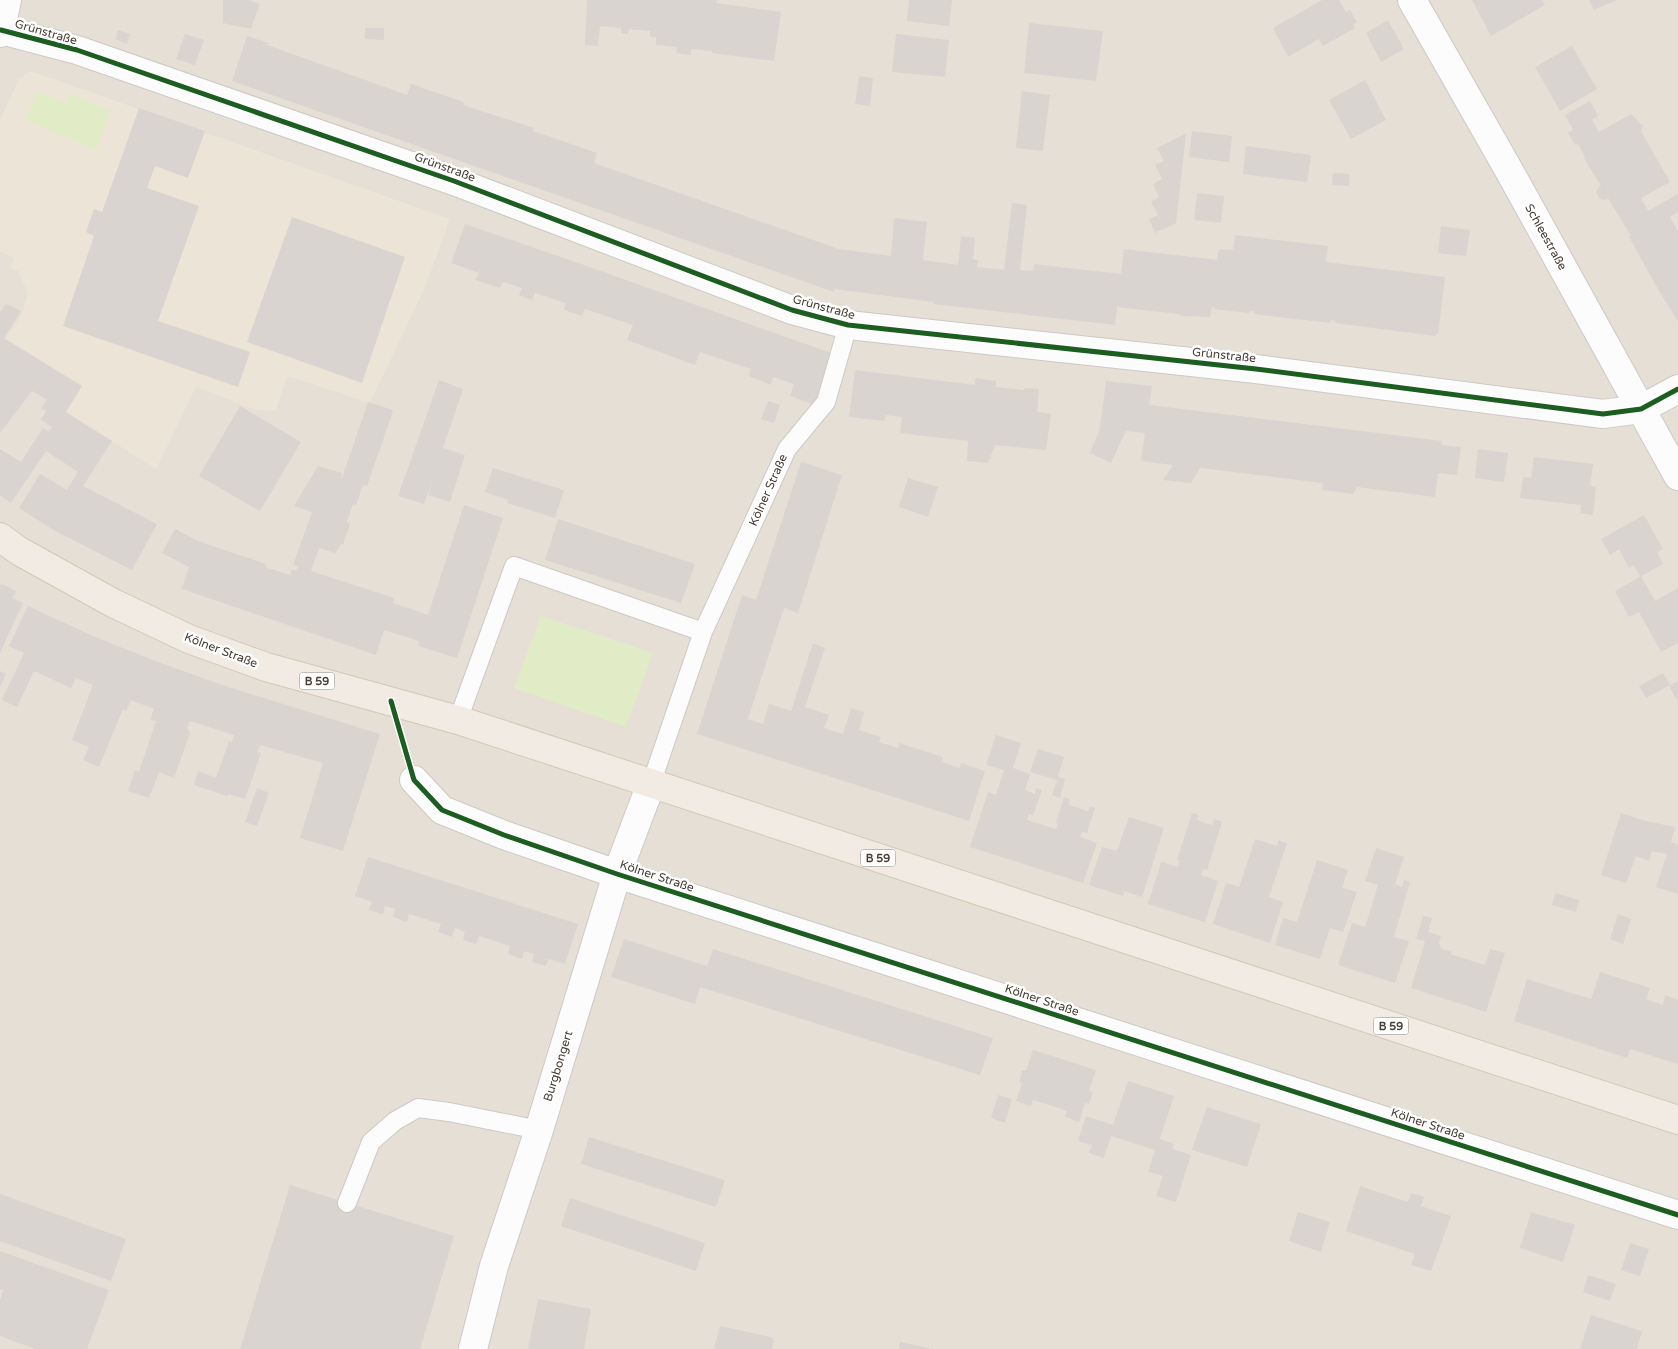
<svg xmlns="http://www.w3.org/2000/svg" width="1678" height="1349" viewBox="0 0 1678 1349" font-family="'Varela Round',sans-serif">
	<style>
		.residential { fill: #e5dfd5 }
		.education { fill: #ece4d7 }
		.green { fill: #e1ecc6 }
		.building { fill: #d9d4cf }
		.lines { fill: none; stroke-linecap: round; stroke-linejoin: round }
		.lane-casing { stroke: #cdc9c4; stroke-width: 20 }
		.street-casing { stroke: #cdc9c4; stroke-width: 30 }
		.primary-casing { stroke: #d4c8b4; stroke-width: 30 }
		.lane { stroke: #fdfcfc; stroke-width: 18 }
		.street { stroke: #fdfcfc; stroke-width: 28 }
		.primary { stroke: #f1ebe3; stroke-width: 28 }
		.cycleway-casing { stroke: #fff; stroke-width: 8 }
		.cycleway { stroke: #1b5e20; stroke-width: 5 }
		.labels { text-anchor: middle; stroke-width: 5; stroke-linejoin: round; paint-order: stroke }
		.shield { fill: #fff; stroke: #7e7871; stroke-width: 1 }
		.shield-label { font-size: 11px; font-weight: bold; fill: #473e34 }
		.street-label { font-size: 12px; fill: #473e34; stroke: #fff }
	</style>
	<rect width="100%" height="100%" fill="#f0ede8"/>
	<!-- residential -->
	<path class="residential" d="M0,0H1678V1349H0Z"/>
	<!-- education -->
	<path class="education" d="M31,71L450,219L425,287L370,403L288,376L275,411L256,410L196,387L156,469L0,371V348L22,314L28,293L18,271L10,267L14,259L0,251V120L19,79Z"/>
	<!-- green -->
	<path class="green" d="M37,91L67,104L71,94L111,111L96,150L25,120Z
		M541,616L653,653L626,727L514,688Z"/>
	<!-- building -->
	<path class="building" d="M223,0H248L260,4L251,29L223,23Z
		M587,0H717L716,3L781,12L774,61L712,53V51L691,49V55L676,53L677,47L656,45V37H650V31L629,29L628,34L621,33V28L600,26L598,46L585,45Z
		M909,0H952L949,26L907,21Z
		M1322,0H1339L1346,12L1350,10L1357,22L1353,25L1355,28L1323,46L1319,39L1288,57L1273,28Z
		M1472,0H1542L1545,5L1491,36Z
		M1589,0H1617L1594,10Z
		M1388,20L1404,49L1381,62L1366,33Z
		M1029,23L1103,31L1096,81L1024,73Z
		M365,28H384V40L365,39Z
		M118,30L130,34L127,44L115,39Z
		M185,34L204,40L195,65L176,59Z
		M896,34L949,40L945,77L892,72Z
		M247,36L268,43L267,45L407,95L411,84L464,102L463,105L534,128L533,131L597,153L594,163L839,249L891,256L894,218L927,222L923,260L958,265L961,236L975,238L973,259L978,260L977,267L1004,270L1012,203L1027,205L1020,270L1033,271L1034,264L1121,274L1124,249L1217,260L1219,249L1233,250L1235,235L1328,246L1326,262L1445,277L1438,334H1436L1435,336L1335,323V321L1331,320L1330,323L1254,314V311H1250L1249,313L1214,309V307L1212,306L1210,317L1182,316L1179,314L1117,307L1115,325L933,304L934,302L834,289V292L232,81Z
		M1572,46L1597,89L1560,111L1535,67Z
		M859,76L873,78L870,106L855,104Z
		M1365,80L1386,120L1351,139L1329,100Z
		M1022,91L1050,95L1043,151L1016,148Z
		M1590,101L1598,116L1592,120L1599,132L1631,114L1643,126L1641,131L1670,182L1641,198L1648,211L1678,194V212L1670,217L1678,231V321L1659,291L1629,237L1631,236L1608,198L1605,200L1600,199L1596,192L1598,188L1601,186L1584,158L1585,157L1578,144L1575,145L1568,133L1573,130L1565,115Z
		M139,108L205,131L188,178L155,166L147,188L199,206L158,321L250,352L238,387L63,326L94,236L86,232L94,209L102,212Z
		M1192,131L1232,136L1229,162L1189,157Z
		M1185,134H1186L1176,223L1155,233L1149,219L1158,215L1151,202L1159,197L1153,184L1162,179L1155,165L1164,161L1157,148Z
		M1246,146L1311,155L1307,182L1243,174Z
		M1333,173L1350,174L1349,186L1332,185Z
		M1197,193L1224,196L1221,223L1194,220Z
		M292,217L405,257L362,383L247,342Z
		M465,224L581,264L831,353L814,405L790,396L794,384L773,377L771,385L749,376L751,369L700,352L695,365L627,340L633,325L585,309L582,316L564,310L566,303L535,293L532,300L519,295L522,288L503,282L500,288L476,280L479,273L451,263Z
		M1441,226L1470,230L1466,256L1438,253Z
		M6,304L21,311L4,338L82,386L66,412L112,441L83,486L157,524L132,570L55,531L19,508L40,474L67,490L78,472L46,451L11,503L0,495V449L21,462L43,428L49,432L52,427L41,420L46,411L41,408L47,400L32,391L0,433V312Z
		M855,370L975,385V378L996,381V387L1024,390V388L1039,389L1037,412L1051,414L1046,450L995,445L988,463L967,461L968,441L900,433L902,417L886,415L884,421L849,417Z
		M439,380L463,389L443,448L465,455L450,502L428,495L434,475L424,504L398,496Z
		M1106,381L1152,386L1149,405L1442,441L1441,445L1461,447L1457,475L1438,473L1435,497L1357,487L1353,494L1322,490L1323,483L1200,468L1191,483L1163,480L1173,465L1141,461L1145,433L1126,431L1111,463L1090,453L1100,428Z
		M768,401L780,405L774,423L761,419Z
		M368,402L393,410L389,423L367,486L363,485L356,505L353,504L347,522L350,524L343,545L341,544L335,553L319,548L311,571L394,598L393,603L428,615L464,505L503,518L457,658L418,646L419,641L384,630L376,655L182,589L189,567L162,553L175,529L198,541L266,564L265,567L290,575L292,569L296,571L298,566L293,565L312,512L294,506L318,466L342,473L341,478H342Z
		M240,406L301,442L260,511L199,476Z
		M1478,449L1508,453L1504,482L1475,478Z
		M1534,457L1593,464L1590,486L1596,487L1593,515L1580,513L1581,505L1520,498L1523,477L1531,478Z
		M801,462L842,475L798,613L784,608L748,719L763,724L769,704L791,711L813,643L825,648L805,707L829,715L824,728L843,734L851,708L864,712L859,730L881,737L879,742L898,748L899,743L943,757L942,762L960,768L961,763L985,771L969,821L697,734L742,595L756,600Z
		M493,468L564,490L555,518L507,503L508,500L485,492Z
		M908,478L938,487L928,517L899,507Z
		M1644,515L1663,549L1657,552L1663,564L1641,576L1655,601L1678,588V643L1661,652L1639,612L1629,617L1615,591L1640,577L1634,565L1629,568L1619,549L1610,555L1601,539Z
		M558,519L695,564L681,603L545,560Z
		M2,584L16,591L12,598L23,603L0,653V585H2Z
		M28,606L95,637L158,662L228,687L380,734L343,851L300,838L323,763L260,745L257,752L261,753L245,799L228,794L227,796L194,785L198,771L216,778L229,741L232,742L234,735L190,721L187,727L190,733L174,778L159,772L149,798L128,791L135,770L139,772L156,721L150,720L154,709L131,700L126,711L123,709L99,767L83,760L89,747L72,740L93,685L76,678L71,688L34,671L17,707L2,700L24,653L9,646Z
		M0,671L6,674L0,687Z
		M1663,673L1670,685L1646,698L1639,686Z
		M1678,681V702L1669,686Z
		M996,735L1021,743L1013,768L1030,774L1025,790L1035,794L1036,788L1042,790L1033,816L1029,814L1027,820L1056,829L1058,823H1056L1064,797L1070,799L1069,805L1088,811L1090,806L1095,808L1087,833L1082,832L1080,837L1097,843L1083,883L970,847L988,792L996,795L1004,770L986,765Z
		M1038,749L1064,757L1058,777L1065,779L1060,798L1052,795L1057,780L1030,772Z
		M257,788L269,793L257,826L245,822Z
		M1192,813L1199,815L1197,820L1205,823L1213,825L1214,819L1222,822L1207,870L1203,869L1201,875L1218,881L1205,922L1148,904L1161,862L1178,867L1179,861L1177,860Z
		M1621,813L1646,821L1675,827L1671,842L1678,845V894L1656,887L1667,854L1652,851L1649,861L1636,856L1626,883L1601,875Z
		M1129,817L1164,828L1142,897L1124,891L1123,896L1089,885L1102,847L1117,851Z
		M1255,839L1277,846L1279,840L1287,843L1269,897L1283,902L1270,943L1213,924L1226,883L1239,887Z
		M1376,848L1404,857L1395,884L1402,887L1404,880L1410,882L1394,937L1409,941L1395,983L1338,965L1352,923L1365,927L1378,885L1365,881Z
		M368,857L578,924L565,964L548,959L546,966L532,962L534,954L524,951L522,959L508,954L510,946L479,936L476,944L463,940L465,932L455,928L452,937L438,932L441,924L409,914L407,922L393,917L395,909L385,906L383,914L369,910L372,902L355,896Z
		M1317,860L1348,870L1342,888L1357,892L1343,932L1330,928L1320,959L1275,945L1283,918L1297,922Z
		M1555,893L1579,900L1576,912L1552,905Z
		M1618,914L1631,919L1623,944L1610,939Z
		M1423,916L1432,918L1428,932L1441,936L1439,943L1441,949L1452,952L1450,954L1485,965L1490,949L1505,953L1486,1012L1411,988L1425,941L1416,939Z
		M624,939L707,966L713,949L993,1038L980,1075L700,987L695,1004L611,977Z
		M1600,972L1650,988L1646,999L1663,1005L1665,995L1678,1000V1064L1630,1049L1627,1058L1514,1021L1527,979L1591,999Z
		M1033,1050L1096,1070L1089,1091L1093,1092L1089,1104L1085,1103L1079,1122L1065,1117L1067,1111L1050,1105L1033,1100L1031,1106L1016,1101L1022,1083L1019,1082L1022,1070L1026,1071Z
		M1128,1081L1174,1096L1160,1139L1174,1144L1172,1149L1191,1155L1176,1202L1156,1196L1163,1176L1148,1172L1155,1150L1111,1136L1104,1158L1089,1153L1092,1145L1078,1141L1086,1116L1113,1125Z
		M998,1095L1012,1099L1005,1123L991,1118Z
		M1207,1107L1261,1124L1247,1167L1192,1150Z
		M589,1137L725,1180L716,1207L581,1164Z
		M290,1185L454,1236L420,1349H240Z
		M1360,1186L1408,1202L1411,1193L1424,1197L1421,1206L1451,1216L1431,1271L1411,1265L1415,1254L1346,1231Z
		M0,1194L126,1239L111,1281L0,1241Z
		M570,1198L705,1243L696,1271L561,1226Z
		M1298,1212L1330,1222L1321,1252L1289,1241Z
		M1531,1212L1575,1225L1563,1262L1520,1248Z
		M1630,1243L1649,1249L1640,1276L1621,1270Z
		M0,1251L109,1290L87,1349H35L0,1336V1300L3,1290L0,1289Z
		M1588,1275L1616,1284L1610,1301L1583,1292Z
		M538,1299L591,1309L584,1349H528Z
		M1591,1315L1642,1331L1637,1349H1580Z
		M720,1326L774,1338L772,1349H714Z
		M900,1342L929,1348V1349H899Z"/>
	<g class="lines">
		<!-- lane casing -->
		<g class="lane-casing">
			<path id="lane" d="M458,720L514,566L703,632
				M651,784L703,632L787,449L826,402L848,325
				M347,1203L371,1142L395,1121L418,1108L449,1112L539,1130"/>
		</g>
		<!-- street casing -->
		<g class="street-casing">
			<path id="street" d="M1412,0L1511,174L1678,476
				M1,30L77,50L454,181L792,310L848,325L1256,369L1603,414L1641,409L1678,389
				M0,33L7,0
				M414,780L442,810L504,835L617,874L1678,1215
				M473,1349L494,1266L539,1130L617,874L651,784"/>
		</g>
		<!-- primary casing -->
		<g class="primary-casing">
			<path id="primary" d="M0,537L19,551L113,603L189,639L266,667L458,720L1678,1120"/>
		</g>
		<!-- lane -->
		<use href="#lane" class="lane"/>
		<!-- street -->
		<use href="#street" class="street"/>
		<!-- primary -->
		<use href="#primary" class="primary"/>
		<!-- cycleway casing -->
		<g class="cycleway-casing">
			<path id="cycleway" d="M1,30L77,50L454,181L792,310L848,325L1256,369L1603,414L1641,409L1678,389
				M391,701L414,780L442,810L504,835L617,874L1678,1215"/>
		</g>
		<!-- cycleway -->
		<use href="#cycleway" class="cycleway"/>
	</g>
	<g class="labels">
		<!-- shield labels -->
		<g class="shield">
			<rect x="299.5" y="672.5" width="35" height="17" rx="4"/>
			<rect x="860.5" y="849.5" width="35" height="17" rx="4"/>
			<rect x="1373.5" y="1017.5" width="35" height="17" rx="4"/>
		</g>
		<g class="shield-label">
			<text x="317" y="685">B 59</text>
			<text x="878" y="862">B 59</text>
			<text x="1391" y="1030">B 59</text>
		</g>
		<!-- street labels -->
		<g class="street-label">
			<text transform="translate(46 32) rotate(16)" y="4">Grünstraße</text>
			<text transform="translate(445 167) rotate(20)" y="4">Grünstraße</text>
			<text transform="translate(1546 237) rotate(61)" y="4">Schleestraße</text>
			<text transform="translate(824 307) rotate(15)" y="4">Grünstraße</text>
			<text transform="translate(1224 355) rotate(6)" y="4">Grünstraße</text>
			<text transform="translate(768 490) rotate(-66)" y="4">Kölner Straße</text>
			<text transform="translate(221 650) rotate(21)" y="4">Kölner Straße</text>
			<text transform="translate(657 876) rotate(18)" y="4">Kölner Straße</text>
			<text transform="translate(1042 1000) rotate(18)" y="4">Kölner Straße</text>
			<text transform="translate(558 1066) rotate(-73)" y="4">Burgbongert</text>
			<text transform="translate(1428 1124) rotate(18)" y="4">Kölner Straße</text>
		</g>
	</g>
</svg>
